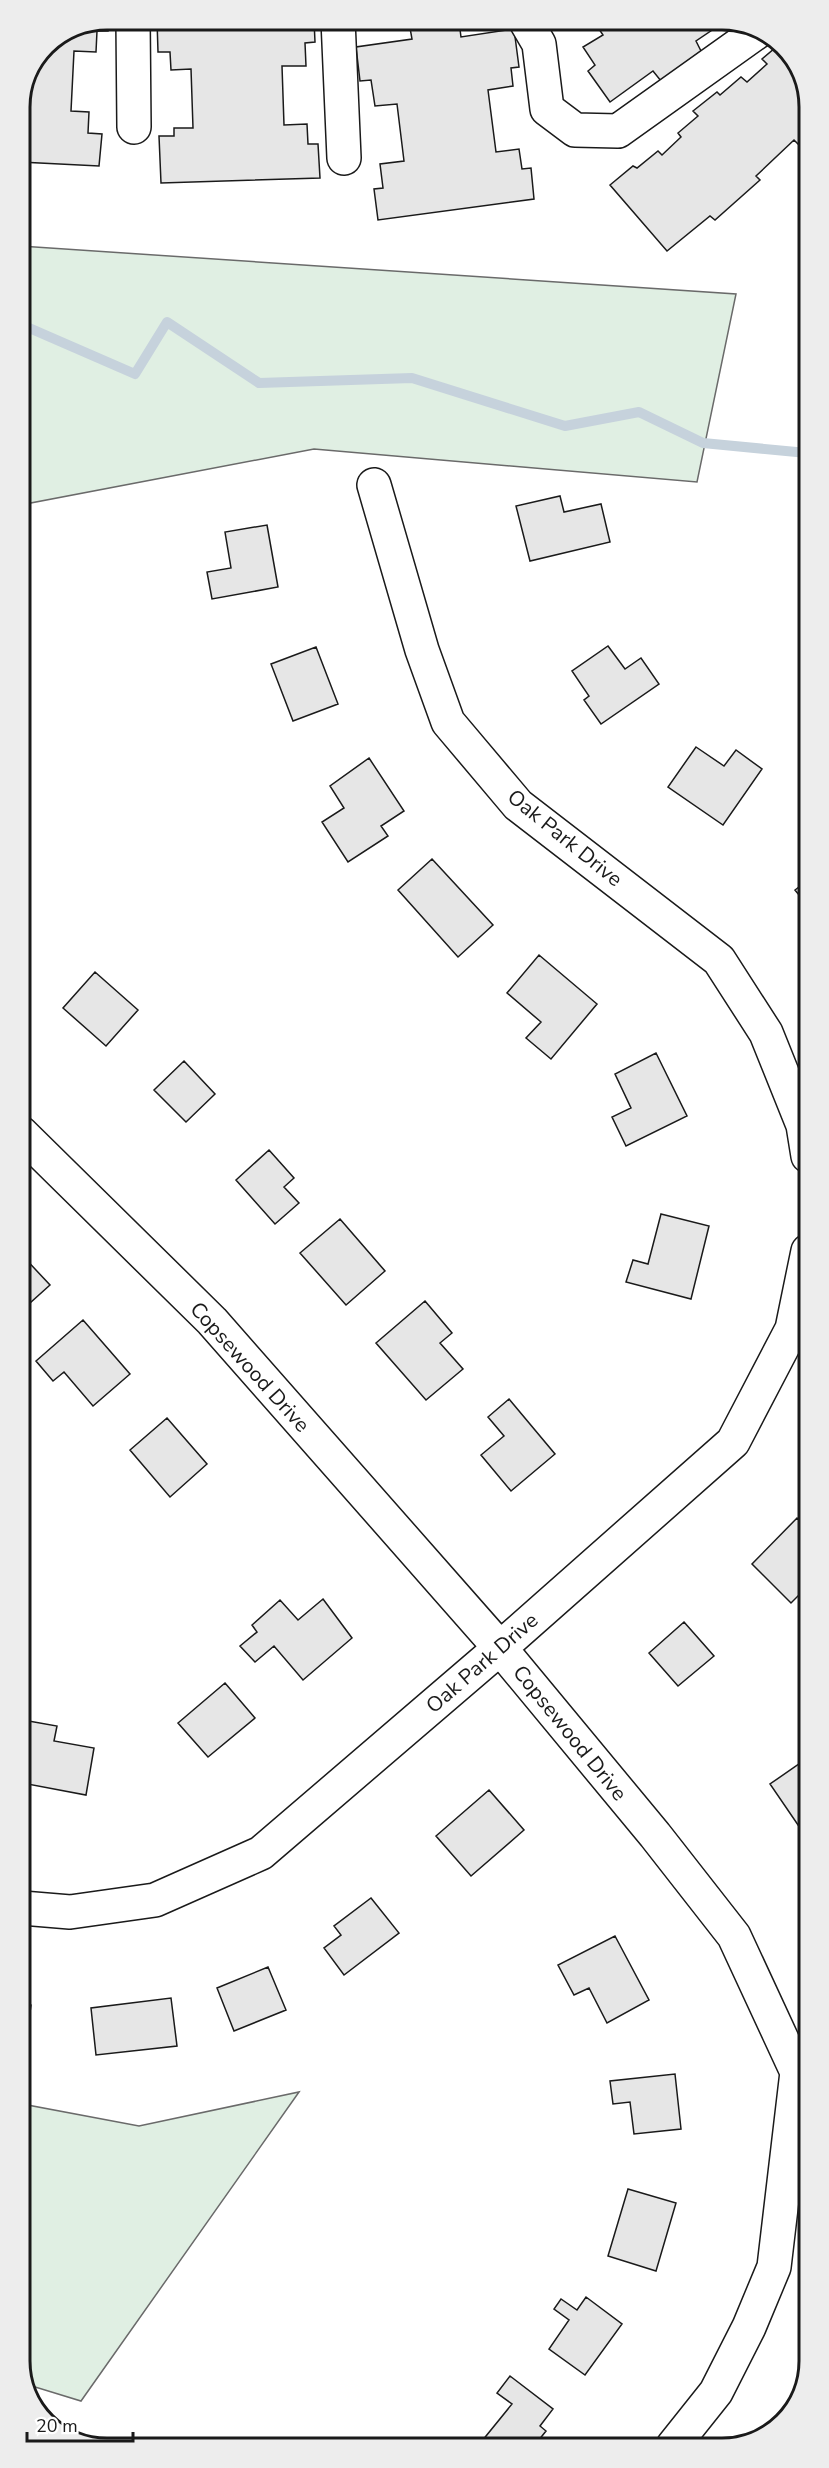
<svg xmlns="http://www.w3.org/2000/svg" width="829" height="2468" viewBox="0 0 829 2468" font-family="'Nunito Sans',sans-serif">
	<style>
		.green { fill: #e0efe3; stroke: #6a6a6a; stroke-width: 1.5 }
		.lines { fill: none; stroke-linecap: round; stroke-linejoin: round }
		.stream { stroke: #c6d2dc; stroke-width: 10 }
		.building { fill: #e6e6e6; stroke: #1a1a1a; stroke-width: 1.5 }
		.minor-casing { stroke: #1a1a1a; stroke-width: 36 }
		.minor { stroke: #fff; stroke-width: 33 }
		.labels { text-anchor: middle; stroke-width: 4.5; stroke-linejoin: round; paint-order: stroke }
		.street-label { font-size: 21px; fill: #1a1a1a; stroke: #fff }
		.rim { fill: none; stroke: #1a1a1a; stroke-width: 3 }
	</style>
	<rect width="100%" height="100%" fill="#fff"/>
	<!-- green -->
	<path class="green" d="M20,246L736,294L697,482L314,449L20,505Z
		M299,2092L81,2401L22,2383V2104L139,2126Z"/>
	<g class="lines">
		<!-- stream -->
		<path class="stream" d="M20,324L135,374L167,322L259,383L412,378L565,426L639,412L703,443L807,453"/>
	</g>
	<!-- building -->
	<path class="building" d="M108,20V31H97L96,52L74,51L71,111L89,112L88,133L102,134L99,166L20,162V102L45,45Z
		M157,20H314L315,42L305,43L306,66H282L284,125L307,124L308,144H318L320,178L161,183L159,136H174V128H193L191,69L171,70L170,52H158Z
		M593,20H727L696,41L701,51L661,81L653,71L610,102L588,71L595,65L583,47L603,35Z
		M459,22L461,37L514,29L519,67L511,68L513,86L488,90L496,152L519,149L522,169L531,168L534,199L378,220L374,189L383,188L380,164L404,161L397,104L375,106L371,80L360,81L356,47L412,39L410,28Z
		M781,43L807,85V139L799,145L794,140L756,176L760,180L715,220L710,216L667,251L610,185L633,166L637,168L658,151L662,155L681,137L678,133L698,116L693,111L717,92L720,95L741,77L747,82L767,64L762,59Z
		M560,496L564,512L601,504L610,542L530,561L516,506Z
		M267,525L278,587L212,599L207,572L231,568L225,532Z
		M608,646L625,669L641,658L659,684L601,724L584,700L589,696L572,671Z
		M316,647L338,704L293,721L271,664Z
		M696,747L724,766L736,750L762,769L723,825L668,787Z
		M369,758L404,811L381,826L388,836L348,862L322,822L344,808L330,786Z
		M432,859L493,925L458,957L398,890Z
		M808,880V906L795,890Z
		M539,955L597,1004L551,1059L526,1038L541,1022L507,993Z
		M95,972L138,1010L106,1046L63,1008Z
		M656,1053L687,1116L626,1146L612,1117L631,1108L615,1074Z
		M184,1061L215,1094L186,1122L154,1090Z
		M269,1150L294,1178L284,1187L299,1203L275,1224L236,1180Z
		M661,1214L709,1226L691,1299L626,1282L633,1260L648,1264Z
		M340,1219L385,1271L346,1305L300,1253Z
		M21,1254L50,1285L21,1311Z
		M425,1301L452,1333L440,1343L463,1369L426,1400L376,1343Z
		M83,1320L130,1374L93,1406L64,1372L53,1381L36,1361Z
		M509,1399L555,1454L511,1491L481,1455L504,1436L488,1417Z
		M167,1418L207,1464L170,1497L130,1450Z
		M797,1518L808,1529L809,1585L791,1603L752,1564Z
		M323,1599L352,1638L303,1680L274,1646L255,1662L240,1646L257,1632L252,1625L280,1600L298,1620Z
		M684,1622L714,1656L678,1686L649,1653Z
		M225,1683L255,1718L208,1757L178,1723Z
		M23,1720L57,1726L54,1741L94,1748L86,1795L22,1783Z
		M809,1757V1841L770,1784Z
		M489,1790L524,1830L471,1876L436,1836Z
		M371,1898L399,1933L344,1975L324,1948L341,1935L334,1926Z
		M615,1936L649,2000L607,2023L589,1988L574,1995L558,1965Z
		M268,1967L286,2010L234,2031L217,1988Z
		M171,1998L177,2046L96,2055L91,2008Z
		M22,2003L31,2005L25,2050H22Z
		M675,2074L681,2129L634,2134L630,2102L613,2104L610,2081Z
		M628,2189L676,2203L656,2271L608,2256Z
		M586,2297L622,2324L585,2375L549,2349L569,2320L554,2309L561,2299L577,2310Z
		M510,2376L553,2409L540,2426L546,2431L534,2446L489,2447L482,2441L512,2404L497,2393Z"/>
	<g class="lines">
		<!-- minor casing -->
		<g class="minor-casing">
			<path id="minor" d="M133,20L134,127
				M338,20L344,158
				M525,20L539,44L547,109L575,130L618,131L757,32
				M374,485L422,650L448,722L518,805L719,960L766,1033L803,1125L808,1156
				M21,1133L212,1321L500,1648L655,1835L734,1936L797,2072L774,2267L749,2327L716,2392L673,2446
				M22,1908L70,1912L155,1900L261,1853L500,1648L733,1442L792,1329L808,1251"/>
		</g>
		<!-- minor -->
		<use href="#minor" class="minor"/>
	</g>
	<g class="labels">
		<!-- street labels -->
		<g class="street-label">
			<text transform="translate(565 838) rotate(39)" y="7">Oak Park Drive</text>
			<text transform="translate(250 1367) rotate(48)" y="7">Copsewood Drive</text>
			<text transform="translate(482 1663) rotate(-41)" y="7">Oak Park Drive</text>
			<text transform="translate(570 1733) rotate(51)" y="7">Copsewood Drive</text>
		</g>
	</g>
	<!-- crop -->
	<path d="M0 0H829V2468H0ZM107 30H722A77 77 0 0 1 799 107V2361A77 77 0 0 1 722 2438H107A77 77 0 0 1 30 2361V107A77 77 0 0 1 107 30Z" fill="#ededed" fill-rule="evenodd"/>
	<path class="rim" d="M107 30H722A77 77 0 0 1 799 107V2361A77 77 0 0 1 722 2438H107A77 77 0 0 1 30 2361V107A77 77 0 0 1 107 30Z"/>
	<!-- scale -->
	<path d="M27 2432v9h106v-9" fill="none" stroke="#1a1a1a" stroke-width="3"/>
	<text x="36" y="2432" font-size="18" fill="#1a1a1a" stroke="#ffffff" stroke-width="4.5" paint-order="stroke">20 m</text>
</svg>
